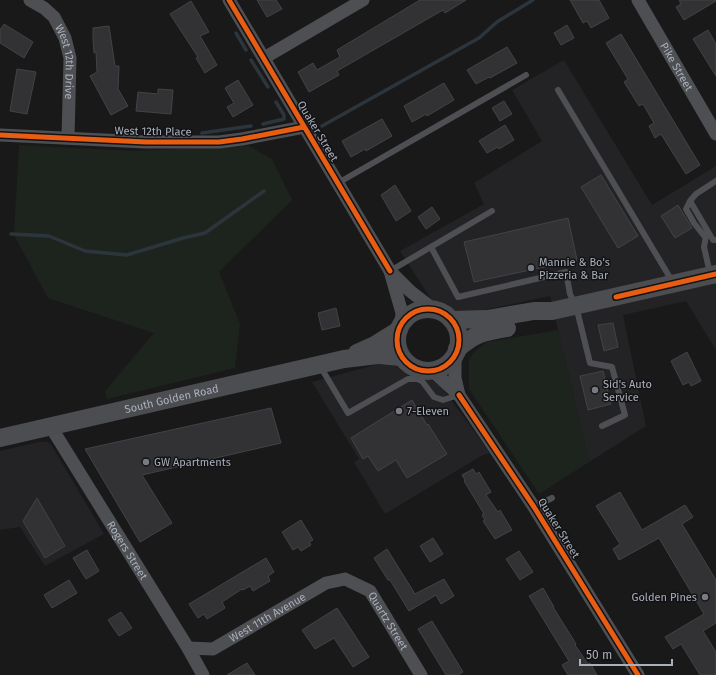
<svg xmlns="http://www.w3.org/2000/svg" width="716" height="675" viewBox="0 0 716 675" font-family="'Fira Sans',sans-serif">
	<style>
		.built { fill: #232326 }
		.green { fill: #1d241e }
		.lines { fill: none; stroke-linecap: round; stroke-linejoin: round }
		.stream { stroke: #2c353c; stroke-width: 3.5 }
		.building { fill: #323234; stroke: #424346 }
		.service { stroke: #4d4f53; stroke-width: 6 }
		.minor { stroke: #4d4f53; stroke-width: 13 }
		.secondary { stroke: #4c4d51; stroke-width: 18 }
		.cycleway-casing { stroke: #131316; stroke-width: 8 }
		.cycleway { stroke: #e95d12; stroke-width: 5 }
		.poi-dot { fill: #777b83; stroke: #131316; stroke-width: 1.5 }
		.labels { text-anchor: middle; stroke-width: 3; stroke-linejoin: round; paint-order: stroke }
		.street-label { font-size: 11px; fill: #aab0bb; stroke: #131316 }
		.poi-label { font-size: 11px; fill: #aab0bb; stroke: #131316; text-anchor: start }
	</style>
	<rect width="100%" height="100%" fill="#19191a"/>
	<!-- built -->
	<path class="built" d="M564,60L652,205L716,166V350L686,301L623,315L646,426L589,462L550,296L465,314L432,301L400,251L484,204L474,183L542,141L512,90Z
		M375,365H398L416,375L428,377L443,389L490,453L481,456L385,514L354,462L359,459L312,382Z
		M38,442H48L52,446L104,534L45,566L20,527L0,530V451Z"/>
	<!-- green -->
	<path class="green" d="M19,145L132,151L249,146L272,159L292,200L219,272L240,324L235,368L107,399L105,391L154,333L48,298L14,235Z
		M558,330L589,462L539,494L469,389V360L475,351L487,342Z"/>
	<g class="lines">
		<!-- stream -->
		<path class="stream" d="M236,33L246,50
			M251,60L268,87
			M263,124L284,119V115L276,102
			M322,126L479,38L497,22L533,0
			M202,133L251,126
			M11,234L49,236L85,251L127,255L183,238L205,233L264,191"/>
	</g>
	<!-- building -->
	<path class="building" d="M257,0H276L282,9L267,17Z
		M420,0H466L445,13L443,10L337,71L339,75L309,92L298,72L313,63L317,70L340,57L337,50Z
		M570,0H599L609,18L591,28L587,21L583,23Z
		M679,0H716V1L684,20L676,7L681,4Z
		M191,1L209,32L200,36L217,65L205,73L196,58L198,57L170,14Z
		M4,24L33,42L24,58L0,43V30Z
		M567,25L574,38L561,45L554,33Z
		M109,26L115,66H119L118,89L128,106L111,115L90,76L97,72L96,52L94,53L93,38V28Z
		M708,30L716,44V76L693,39Z
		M621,34L700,165L686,174L661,134L655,138L649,126L654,123L643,104L639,106L624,82L628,79L606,43Z
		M507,47L517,63L490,78L489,77L476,84L467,70Z
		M17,69L36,72L27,114L10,111Z
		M238,80L253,105L233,117L227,107L234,103L225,88Z
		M444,83L454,100L427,116L426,114L412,122L404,106Z
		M158,89L173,90L171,114L136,111L138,92L158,94Z
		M504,101L512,114L500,121L492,108Z
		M382,119L392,136L366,151L365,149L351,157L342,141Z
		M505,125L514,140L499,149L498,147L487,153L479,141Z
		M601,175L638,236L618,248L581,187Z
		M395,185L411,211L396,221L381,195Z
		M678,205L692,228L675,238L661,216Z
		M432,207L440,219L426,229L418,217Z
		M568,218L577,260L474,282L464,242Z
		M336,308L340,326L322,330L318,313Z
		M613,323L618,347L604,351L598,325Z
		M687,352L701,381L691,386L689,382L683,385L671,361Z
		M603,371L611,404L588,410L580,376Z
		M412,400L427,425L428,424L447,454L407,478L396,460L378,471L368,456L363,459L351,438Z
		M271,408L281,443L142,475L172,523L140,542L85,449Z
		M473,469L476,474L479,472L491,492L486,495L498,512L500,510L512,530L495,539L483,521L485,520L482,515L484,514L464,481L465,480L462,475Z
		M620,492L642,530L685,505L693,517L682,524L716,580V623L703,631L716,652V675H700L681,644L673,649L665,637L704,614L659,538L619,560L613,549L620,544L596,506Z
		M37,498L65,546L45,558L23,521Z
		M301,520L313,540L309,542L311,545L301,551L298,547L293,550L282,532Z
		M433,538L443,554L430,562L420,546Z
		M387,549L415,594L444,579L454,596L441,604L436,595L409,611L390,580H388L374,558Z
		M87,550L99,571L86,579L73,558Z
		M519,551L533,572L520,580L506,559Z
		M266,558L274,572L268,576L270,581L253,591L250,586L243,590L242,589L222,602L225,608L207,619L204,614L198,618L189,604Z
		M69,580L77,593L52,608L44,595Z
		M543,588L554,607H553L576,644L575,645L588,664L590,663L597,675H568L562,665L569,661L529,596Z
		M337,608L369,657L353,667L334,638L315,649L302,630Z
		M121,612L132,628L119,636L108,620Z
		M432,621L463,672L458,675H446L418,629Z
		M247,663L255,675H227Z"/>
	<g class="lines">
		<!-- service -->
		<path class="service" d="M558,90L672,281
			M716,181L696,194L690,201L713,240H716
			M338,183L526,75
			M690,201L686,209L694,223L705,237
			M707,230L704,247L710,273
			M431,247L458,297L566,272L570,294L576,306L590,363L612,367L625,415L602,426
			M390,271L492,211
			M320,366L348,413L408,379H417L422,381L434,397L443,400L459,395
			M534,507L552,498"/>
		<!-- minor -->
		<g class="minor">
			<path id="s1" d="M30,0L44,8L54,17L65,38L70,58L68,138"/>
			<path d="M229,0L390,271"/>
			<path id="s2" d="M638,0L716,134"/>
			<path d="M264,58L363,0"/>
			<path d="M0,135L146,142H219L242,139L304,127"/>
			<path d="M401,324L402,313L390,271L410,291L433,309"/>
			<path d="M427,370L436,374L459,395L455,378V355"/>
			<path d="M459,395L534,507L638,675"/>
			<path id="s3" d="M51,427L188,648L203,675"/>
			<path id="s4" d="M188,648L213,649L326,583L345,579L370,591L421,675"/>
		</g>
		<!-- secondary -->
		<g class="secondary">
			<circle cx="428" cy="340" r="31"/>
			<path d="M452,320L487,319L534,311H552L716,274"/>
			<path d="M457,349C476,333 483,332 507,328"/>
			<path d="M357,353L375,345L399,330"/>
			<path id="s5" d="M0,438L344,359L378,355L402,357"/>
		</g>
		<!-- cycleway casing -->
		<g class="cycleway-casing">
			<path id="cycleway" d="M229,0L390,271
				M0,135L146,142H219L242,139L304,127
				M616,297L716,274
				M397 340a31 31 0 1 1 62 0a31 31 0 1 1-62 0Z
				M459,395L534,507L638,675"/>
		</g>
		<!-- cycleway -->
		<use href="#cycleway" class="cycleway"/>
	</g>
	<!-- markers -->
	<g class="poi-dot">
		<circle cx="531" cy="268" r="4"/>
		<circle cx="595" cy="390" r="4"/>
		<circle cx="399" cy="411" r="4"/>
		<circle cx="146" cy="462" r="4"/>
		<circle cx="705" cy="597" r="4"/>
	</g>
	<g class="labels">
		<!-- street labels -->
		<g class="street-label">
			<text dy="4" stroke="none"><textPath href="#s1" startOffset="77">West 12th Drive</textPath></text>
			<text dy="4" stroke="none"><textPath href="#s2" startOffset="77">Pike Street</textPath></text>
			<text transform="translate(153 131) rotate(1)" y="4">West 12th Place</text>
			<text transform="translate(318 131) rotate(59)" y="4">Quaker Street</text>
			<text dy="4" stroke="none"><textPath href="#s5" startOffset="176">South Golden Road</textPath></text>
			<text transform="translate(559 528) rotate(58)" y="4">Quaker Street</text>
			<text dy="4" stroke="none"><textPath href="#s3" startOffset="145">Rogers Street</textPath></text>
			<text dy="4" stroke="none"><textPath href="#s4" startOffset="88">West 11th Avenue</textPath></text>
			<text dy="4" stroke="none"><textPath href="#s4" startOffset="238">Quartz Street</textPath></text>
		</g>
		<!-- poi labels -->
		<g class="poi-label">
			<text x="539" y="266">Mannie &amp; Bo's<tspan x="539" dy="13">Pizzeria &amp; Bar</tspan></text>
			<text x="603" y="388">Sid's Auto<tspan x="603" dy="13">Service</tspan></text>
			<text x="407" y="415">7-Eleven</text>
			<text x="154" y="466">GW Apartments</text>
			<text x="697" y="601" text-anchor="end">Golden Pines</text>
		</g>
	</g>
	<!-- scale -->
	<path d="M580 659v6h92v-6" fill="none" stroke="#aab0bb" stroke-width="2"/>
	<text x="586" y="659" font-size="12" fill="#aab0bb" stroke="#131316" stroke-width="3" paint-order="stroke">50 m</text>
</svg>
